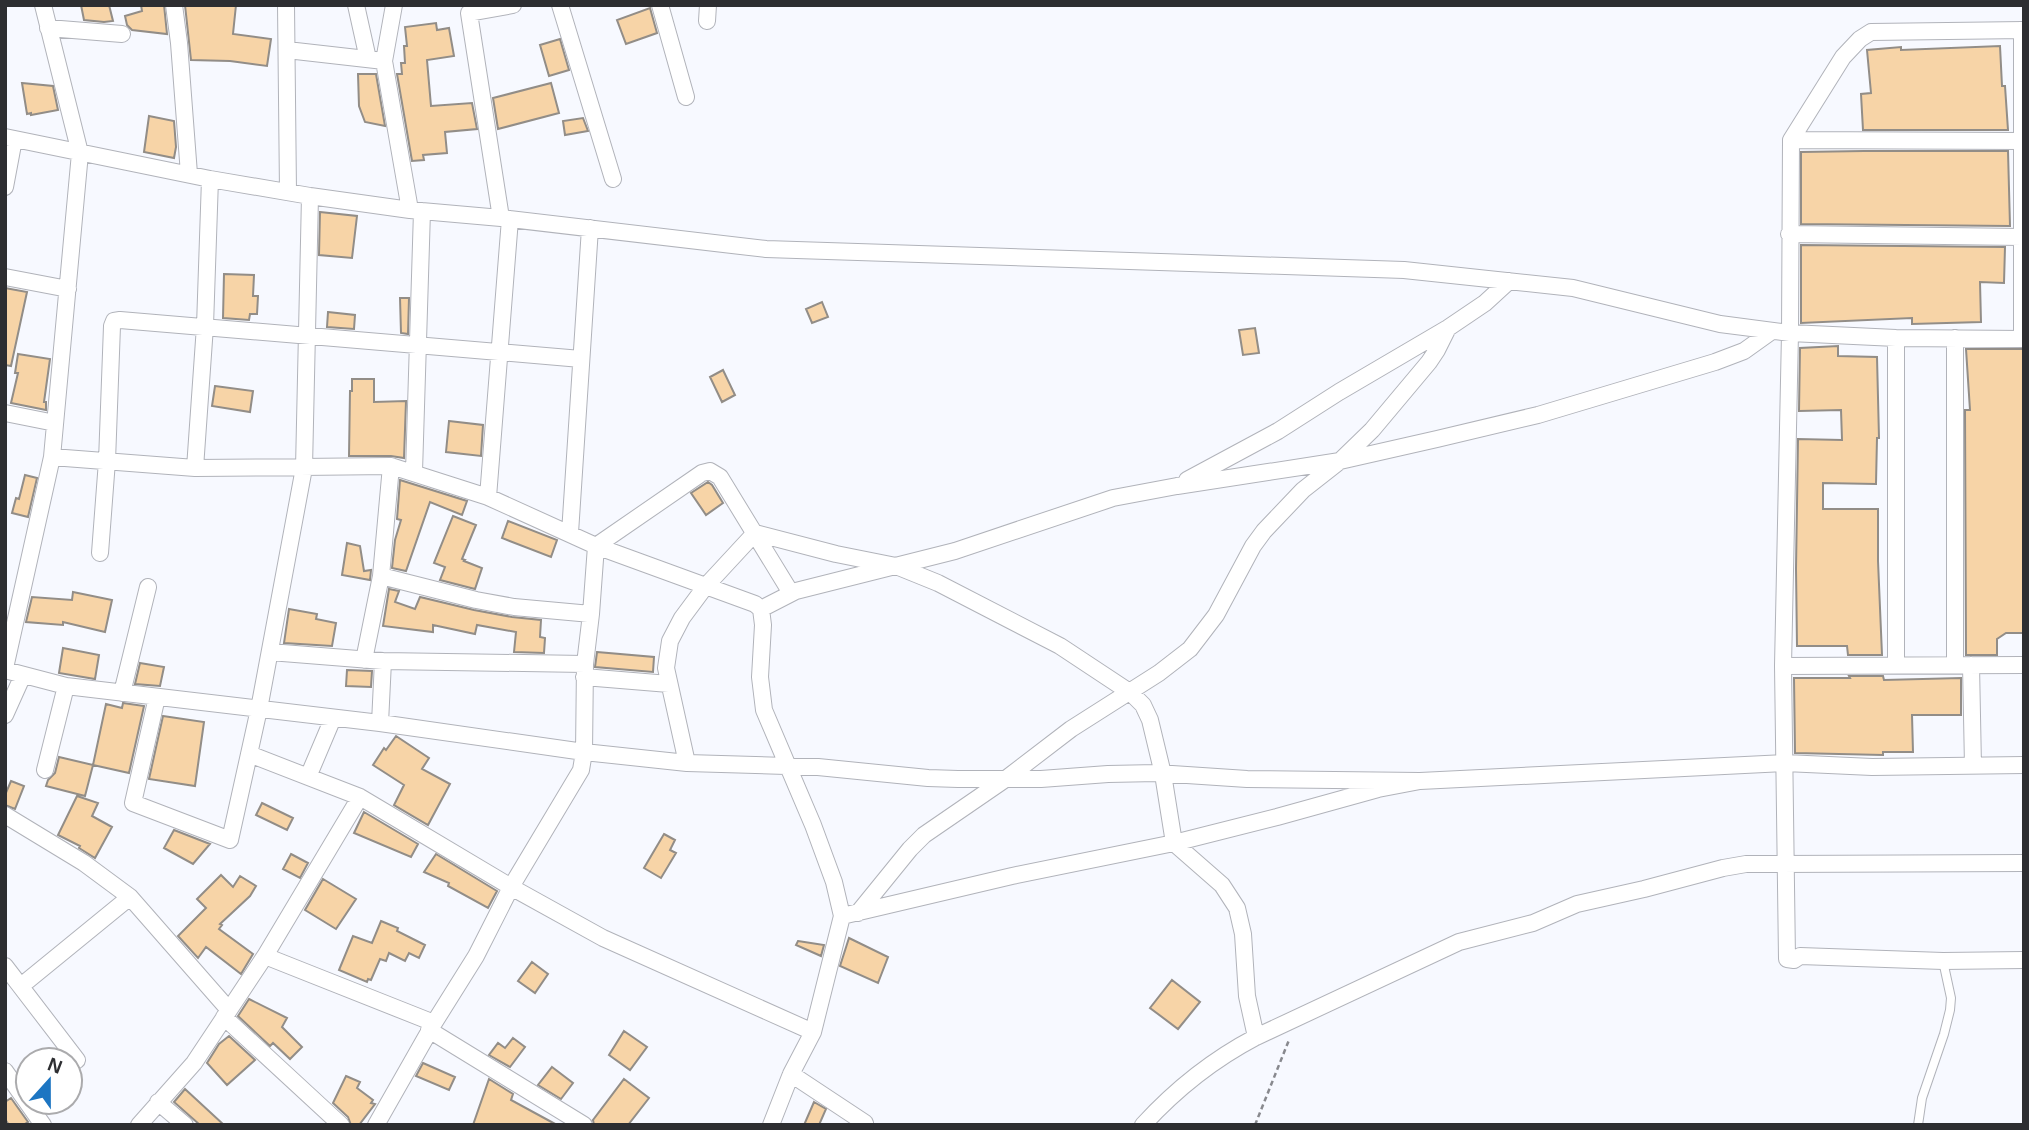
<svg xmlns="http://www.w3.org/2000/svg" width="2029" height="1130" viewBox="0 0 2029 1130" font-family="Arial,sans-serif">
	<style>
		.building { fill: #f7d4a7; stroke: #928d87; stroke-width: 2 }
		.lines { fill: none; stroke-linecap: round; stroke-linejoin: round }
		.lane-casing { stroke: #b1b3ba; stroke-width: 10 }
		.street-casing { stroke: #b1b3ba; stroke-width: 18 }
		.path { stroke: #88898e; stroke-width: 2.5; stroke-dasharray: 5 3.5; stroke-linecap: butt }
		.lane { stroke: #fff; stroke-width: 8 }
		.street { stroke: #fff; stroke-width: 16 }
	</style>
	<rect width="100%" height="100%" fill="#f7f9ff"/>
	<!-- building -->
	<path class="building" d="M81,5H109L113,21L104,22L84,20Z
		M141,5H164L167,34L132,30L127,25L125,16L142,11Z
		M185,5H236L233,34L271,39L267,66L230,61L191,60Z
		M650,8L657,33L626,44L617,20Z
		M436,23L437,30L449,28L454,56L427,60L431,106L472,103L477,129L445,132L447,153L423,155L424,160L412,161L397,74H402L401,63H405L404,46H407L405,27Z
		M560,39L569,70L549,76L540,45Z
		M2000,46L2002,86H2005L2008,130H1863L1861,94L1871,93L1867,50L1901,47V50Z
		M358,74H376L385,126L365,122L359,106Z
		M22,83L53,86L58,110L31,115V113L27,114Z
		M551,83L559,113L498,129L493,98Z
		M149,116L174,121L176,147L174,158L144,152Z
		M583,118L588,131L565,135L563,121Z
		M1864,151H2008L2010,226L1801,224V152Z
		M320,212L357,216L352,258L319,255Z
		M1801,245L2005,247L2004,283L1980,282L1981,322L1912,324V318L1801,323Z
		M224,274L254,275L253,296H258L257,314H250L249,320L223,318Z
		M5,288L27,292L11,366L5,365Z
		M400,298H409L408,334L401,333Z
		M822,302L828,317L812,323L806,309Z
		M328,312L355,315L354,329L327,327Z
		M1255,328L1259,353L1243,355L1239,330Z
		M1838,346V356L1877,357L1879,438H1877L1876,484L1823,483V509H1878V561L1882,655H1848L1847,646H1797L1796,569L1798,439L1842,440L1841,410L1799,411L1800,348Z
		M1966,349H2024V633H2006L1997,639V655H1966L1965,410H1970Z
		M18,354L50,359L44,402H46V410L11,403L18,373H15Z
		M723,370L735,395L722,402L710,377Z
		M352,379H374V402L406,401L404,458L391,456H349L350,391H352Z
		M215,386L253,391L250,412L212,406Z
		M449,421L483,425L481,456L446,452Z
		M25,475L37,478L28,517L12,513L16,498L19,499Z
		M400,480L467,501L462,515L430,502L406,571L392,568L395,540L401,520L397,519Z
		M708,482L712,485L723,503L706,515L691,493Z
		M453,516L476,525L462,559L465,560L464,561L482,568L475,589L440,580L445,567L434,563Z
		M508,521L557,540L551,557L502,538Z
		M347,543L360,546L364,571L371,570L370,580L342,575Z
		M389,589L399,591L395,602L415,609L420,597L474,610L512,617L541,620L540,637L545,638L544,653L514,652L516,632L477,625L475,634L433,625V632L383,626Z
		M73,592L112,600L105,632L63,622V625L26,622L32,597L72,600Z
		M289,609L317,614L316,619L336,623L332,646L284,643Z
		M63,648L99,655L95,679L59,673Z
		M597,652L654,657L653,672L595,667Z
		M140,663L164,667L160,686L135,684Z
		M347,670L372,671L371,687L346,686Z
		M1849,676H1883L1884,680L1961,678V715H1912L1913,752H1883V755L1795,753L1794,678H1850Z
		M123,703L144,706L129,773L93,765L106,704L122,708Z
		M163,716L204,722L195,786L149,779Z
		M396,736L429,758L422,769L450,784L428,825L394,805L404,785L373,765L384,748L386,750Z
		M59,757L93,765L85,796L46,786L48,780L55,773Z
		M11,781L24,786L15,809L5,805V795Z
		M77,796L98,803L92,816L112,827L95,858L79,848L80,846L58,835Z
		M262,803L293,818L287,830L256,815Z
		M364,812L418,844L411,857L354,833Z
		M174,830L210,844L193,864L164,848Z
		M664,834L675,840L670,850L676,853L661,878L644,868Z
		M291,854L308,863L300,878L283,869Z
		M436,854L497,891L488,908L448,886L449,883L424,872Z
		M221,875L233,887L240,876L256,886L250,896L220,924L222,925L219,929L253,954L241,974L206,947L198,958L178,936L206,908L197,899Z
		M323,879L356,899L336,929L305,910Z
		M381,921L398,928L397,931L425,945L419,958L409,953L405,961L389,953L386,961L380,959L371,980L368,979L367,982L339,970L353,936L372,943Z
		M849,938L888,957L878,983L840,966Z
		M798,941L824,945L821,956L796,945Z
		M532,962L548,974L535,993L518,981Z
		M1172,980L1200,1002L1178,1029L1150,1008Z
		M249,999L287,1018L282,1027L302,1047L290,1059L273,1043L270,1046L238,1016Z
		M624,1031L647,1047L630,1070L609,1055Z
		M229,1036L255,1060L227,1085L207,1063L219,1044Z
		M513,1038L525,1047L510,1067L489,1055L498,1043L505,1048Z
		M423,1063L455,1077L449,1090L416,1076Z
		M552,1067L573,1083L561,1099L538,1085Z
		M346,1076L360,1082L357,1088L373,1100L371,1103L375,1104L359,1125H351L348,1117L333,1103Z
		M489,1079L513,1094L511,1100L557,1125H473Z
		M624,1079L649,1098L628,1125H594L593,1120Z
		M185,1089L224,1125H200L174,1102Z
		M11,1098L28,1122L23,1125H9L5,1119V1102Z
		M814,1102L826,1109L819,1125H804Z"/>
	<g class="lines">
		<!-- lane casing -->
		<g class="lane-casing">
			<path id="lane" d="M1918,1125L1922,1098L1944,1034L1950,1010L1951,998L1943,961"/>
		</g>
		<!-- street casing -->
		<g class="street-casing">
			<path id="street" d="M174,5L179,43L189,174
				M286,5L288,192
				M356,5L368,59
				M394,5L384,61L410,210
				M560,5L613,179
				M660,5L686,97
				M707,21L708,5
				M48,28L122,34
				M2024,30L1871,32L1860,39L1843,57L1791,140L1790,333L1783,666L1787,959L1794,960L1800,956L1943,961L2024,960
				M287,50L384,61
				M5,137L210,179L310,196L410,210L501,218L766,249L1404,270L1573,288L1720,324L1790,333L1896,338L2024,339
				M1791,140L2022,141
				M5,187L14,139
				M501,218L469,13L513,5
				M1789,234L2022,237
				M5,277L68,289
				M2022,339V30
				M5,413L55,423
				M52,457L195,468L391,466L488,497L596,546L755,604L761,609L763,625L760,677L764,710L813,825L834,882L842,916L813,1032L791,1074L771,1125
				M195,468L205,326L210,179
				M414,472L422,211
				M1187,480L1278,431L1339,392L1448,328L1485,303L1509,281
				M488,497L510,219
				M570,533L590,228
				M100,553L107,461L112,326L114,321L120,320L581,359
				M381,576L476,600L514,607L591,614
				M761,609L796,591L955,551L1113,498L1177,486L1340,461L1437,439L1538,415L1715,362L1744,351L1772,331
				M270,652L383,661L585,664
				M364,660L381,576L391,466
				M1896,664V338
				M1955,665V338
				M1971,665L1973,766
				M1783,666L2024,665
				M5,668L52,457L80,153L43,5
				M5,670L66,686L380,723L584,752L687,763L818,767L928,778L958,779H1041L1108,774L1157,773L1247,779L1420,781
				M584,677L669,684
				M122,693L148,587
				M157,697L133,803L230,840L259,709L304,468L310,196
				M5,715L23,675
				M380,723L383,661
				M249,754L360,797L511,887L603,938L813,1032
				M687,763L666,668L670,641L682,618L705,587L755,533L836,554L896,566L938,583L1060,646L1131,693L1143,705L1150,720L1163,774L1174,843L1222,885L1237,908L1243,934L1247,996L1256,1037
				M45,770L66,686
				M308,777L333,718
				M5,815L84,863L130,897L229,1010
				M858,913L910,849L924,835L1007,778L1071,729L1159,673L1190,649L1216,615L1253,546L1264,531L1303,490L1340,461L1372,430L1429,362L1437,350L1448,328
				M842,916L1012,876L1174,843L1277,817L1378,789L1420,781L1785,763L1872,767L2024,765
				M265,956L434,1023
				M5,966L77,1060L70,1065
				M21,986L130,897
				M224,1017L341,1125
				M429,1030L584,1125
				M5,1071L43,1125
				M791,1074L865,1123
				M158,1102L185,1125
				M139,1125L194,1063L265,956L360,797
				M376,1125L434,1023L476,956L511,887L581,770L584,752L585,664L591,614L596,546L702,473L710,471L720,477L791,593
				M1143,1125C1175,1090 1214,1059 1256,1037L1459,942L1533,923L1577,904L1644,889L1723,868L1746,864L2024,863"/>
		</g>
		<!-- path -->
		<path class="path" d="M1255,1125L1289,1040"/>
		<!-- lane -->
		<use href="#lane" class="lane"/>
		<!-- street -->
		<use href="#street" class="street"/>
	</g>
	<!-- border -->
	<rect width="2029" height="1130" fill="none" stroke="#2d2e31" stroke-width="14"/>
	<!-- north arrow -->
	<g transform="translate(49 1081) rotate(21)"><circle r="33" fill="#ffffff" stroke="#ababad" stroke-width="2"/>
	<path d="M0-5L12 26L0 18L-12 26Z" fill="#1c75c2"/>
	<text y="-10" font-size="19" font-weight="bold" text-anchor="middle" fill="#2d2e31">N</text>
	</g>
</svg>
